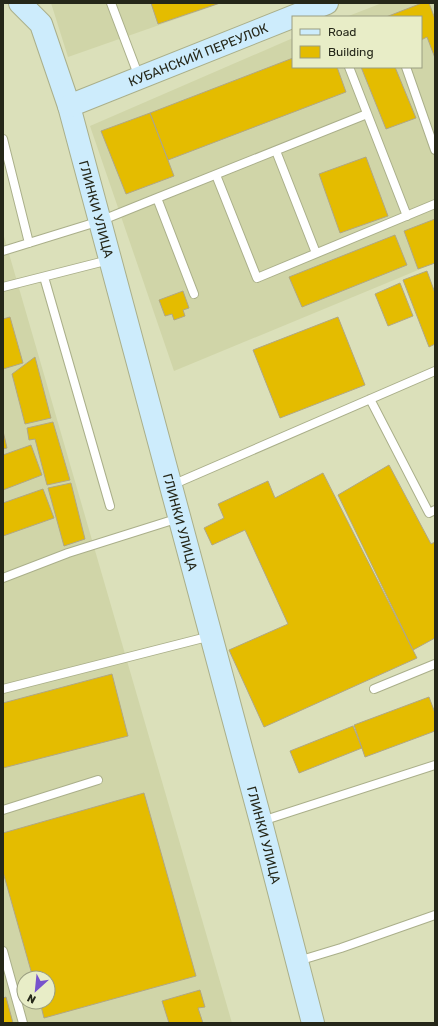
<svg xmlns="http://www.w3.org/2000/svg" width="438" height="1026" viewBox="0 0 438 1026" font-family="Rubik,sans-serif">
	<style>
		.built { fill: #d0d5a8; fill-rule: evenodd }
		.building { fill: #e4bc00; stroke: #b1a783 }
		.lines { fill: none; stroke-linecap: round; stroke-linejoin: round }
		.service-casing { stroke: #aaaf8a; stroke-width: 10 }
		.secondary-casing { stroke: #aaaf8a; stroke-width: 24 }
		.service { stroke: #fff; stroke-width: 8 }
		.secondary { stroke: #cdecfc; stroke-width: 22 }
		.labels { text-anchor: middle; stroke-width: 3.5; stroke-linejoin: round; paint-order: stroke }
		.street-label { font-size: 13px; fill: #252719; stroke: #e8edc7 }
	</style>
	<rect width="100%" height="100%" fill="#dbe0ba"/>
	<!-- built -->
	<path class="built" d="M51,3H222L68,57Z
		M382,3H435V263L174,371L90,126L293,38V67H421V17H346Z
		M3,233L103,578L232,1023H3ZM24,978H48V1002H24Z"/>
	<!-- building -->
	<path class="building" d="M151,3H220L158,24Z
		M422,3H429L435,19V58L427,37L421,40V17H386Z
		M293,58V67H337L346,92L168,160L150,113Z
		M361,67H395L416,118L386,129Z
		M150,113L174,176L126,194L101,131Z
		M366,157L388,216L340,233L319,174Z
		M435,219V263L418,269L404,231Z
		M395,235L407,265L302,307L289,277Z
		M427,271L435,293V344L429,347L403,280Z
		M400,283L413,316L388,326L375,294Z
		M183,291L189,308L183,310L185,316L174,320L172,314L165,316L159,300Z
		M10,317L23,363L3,369V319Z
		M338,317L365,385L280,418L253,350Z
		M35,357L51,418L25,424L12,374Z
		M53,422L70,480L47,485L35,439L29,440L27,428Z
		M3,431L7,448L3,449Z
		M31,445L42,475L3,490V455Z
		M389,465L431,544L435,542V638L413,650L338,495Z
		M323,473L417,658L264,727L229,650L288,624L245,530L212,545L204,528L224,518L218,504L268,481L275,498Z
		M71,483L85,539L64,546L48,488Z
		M43,489L54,518L3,536V503Z
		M112,674L128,736L3,768V703Z
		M429,697L435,713V731L365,757L354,725Z
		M353,726L362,748L299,773L290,751Z
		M144,793L196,976L44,1018L40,1002H48V978H33L3,872V833Z
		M200,990L205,1007L198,1008L203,1023H169L162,1001Z
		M6,997L13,1023H3V998Z"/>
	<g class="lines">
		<!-- service casing -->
		<g class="service-casing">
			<path id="service" d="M111,3L139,77
				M349,67L407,216
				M406,67L435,150
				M3,139L29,243
				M276,151L316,253
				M216,175L257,278L435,204
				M3,251L100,221L157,198
				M44,277L110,506
				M3,287L109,260
				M194,294L157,198L367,114
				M370,399L429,513L435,510
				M172,485L435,371
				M3,578L68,553L179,518
				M3,689L211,636
				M374,689L435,664
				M3,810L98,780
				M262,821L435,765
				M3,951L23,1023
				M298,961L341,948L435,915"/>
		</g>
		<!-- secondary casing -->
		<g class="secondary-casing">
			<g id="secondary">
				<path id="s1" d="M20,3L41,24L69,106L261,822L313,1023"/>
				<path id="s2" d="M69,106L327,3"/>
			</g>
		</g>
		<!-- service -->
		<use href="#service" class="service"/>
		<!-- secondary -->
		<use href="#secondary" class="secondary"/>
	</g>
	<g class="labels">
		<!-- street labels -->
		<g class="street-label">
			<text dy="5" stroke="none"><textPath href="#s2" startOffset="139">КУБАНСКИЙ ПЕРЕУЛОК</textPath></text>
			<text dy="5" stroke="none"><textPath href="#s1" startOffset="223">ГЛИНКИ УЛИЦА</textPath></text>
			<text dy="5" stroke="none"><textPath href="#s1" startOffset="547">ГЛИНКИ УЛИЦА</textPath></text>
			<text dy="5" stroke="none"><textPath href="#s1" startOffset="871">ГЛИНКИ УЛИЦА</textPath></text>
		</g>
	</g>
	<!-- border -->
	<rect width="438" height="1026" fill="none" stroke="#252719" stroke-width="8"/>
	<!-- legend -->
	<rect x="292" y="16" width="130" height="52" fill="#e8edc7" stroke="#9a9e81"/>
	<rect x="300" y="29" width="20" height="6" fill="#cdecfc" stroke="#9a9e81"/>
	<text x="328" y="36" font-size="12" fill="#252719">Road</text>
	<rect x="300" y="46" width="20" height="12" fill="#e4bc00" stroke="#9a9e81"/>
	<text x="328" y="56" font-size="12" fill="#252719">Building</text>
	<!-- north arrow -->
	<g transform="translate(36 990) rotate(207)"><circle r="19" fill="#e8edc7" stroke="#9a9e81"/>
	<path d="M0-3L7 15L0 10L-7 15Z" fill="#7753cc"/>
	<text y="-6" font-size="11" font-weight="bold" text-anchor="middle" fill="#252719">N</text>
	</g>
</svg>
